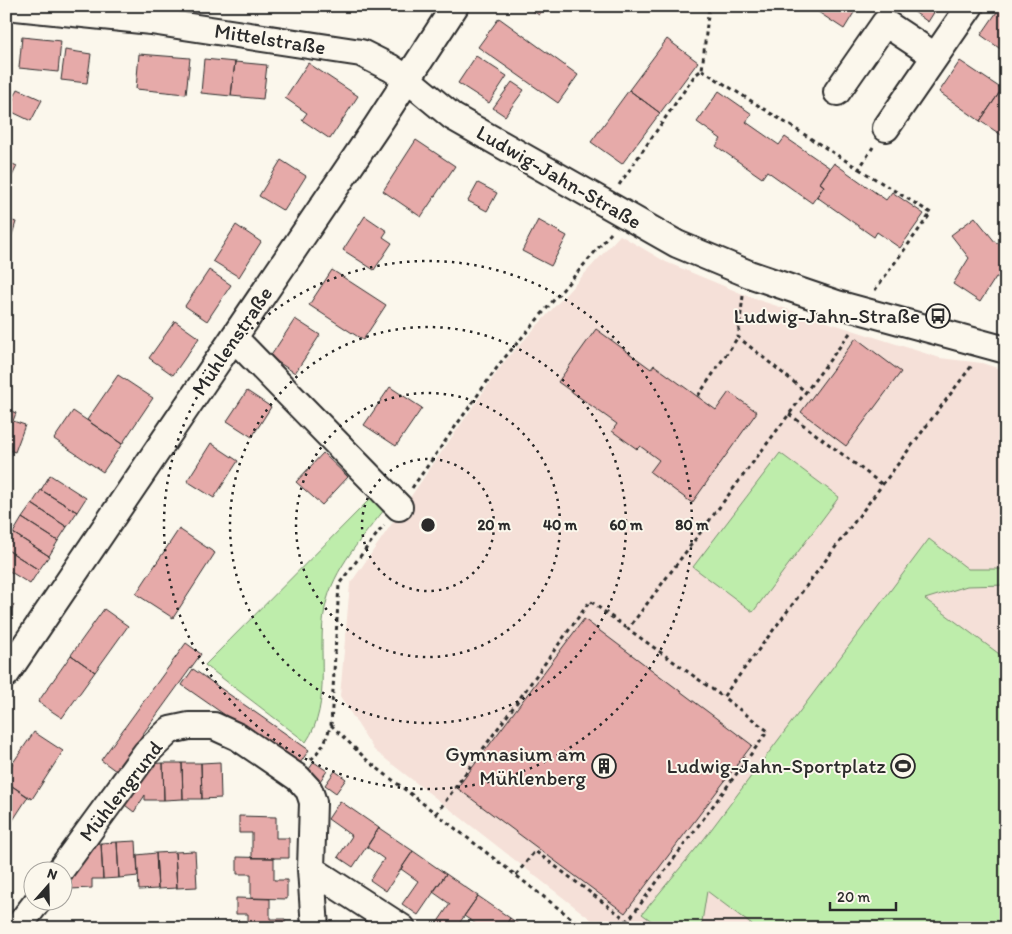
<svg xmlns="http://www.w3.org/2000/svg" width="1012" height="934" viewBox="0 0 1012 934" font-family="Itim,sans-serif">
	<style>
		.built { fill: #f5e0d8 }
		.green { fill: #beedab; stroke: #748c6b }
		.building { fill: #e6aaa9; stroke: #2b2b2b }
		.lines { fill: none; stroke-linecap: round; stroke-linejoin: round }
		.minor-casing { stroke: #2b2b2b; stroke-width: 30 }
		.path { stroke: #2b2b2b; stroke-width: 3; stroke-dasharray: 4 4; stroke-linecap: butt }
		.minor { stroke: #fbf7ec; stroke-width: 26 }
		.ring { fill: none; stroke: #2b2b2b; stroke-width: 2.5; stroke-dasharray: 2.5 5 }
		.labels { text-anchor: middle; stroke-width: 4; stroke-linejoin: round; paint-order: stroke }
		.street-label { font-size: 21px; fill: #2b2b2b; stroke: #fbf7ec }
		.poi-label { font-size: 21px; fill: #2b2b2b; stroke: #fbf7ec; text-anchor: end }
		.centre { fill: #2b2b2b; stroke: #fbf7ec; stroke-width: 2.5 }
		.ring-label { font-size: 15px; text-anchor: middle; font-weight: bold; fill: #2b2b2b; stroke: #fbf7ec; stroke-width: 4; stroke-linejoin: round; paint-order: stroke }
	</style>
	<rect width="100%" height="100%" fill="#fbf7ec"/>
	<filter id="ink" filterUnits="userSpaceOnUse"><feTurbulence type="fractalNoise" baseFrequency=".02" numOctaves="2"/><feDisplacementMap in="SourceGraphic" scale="10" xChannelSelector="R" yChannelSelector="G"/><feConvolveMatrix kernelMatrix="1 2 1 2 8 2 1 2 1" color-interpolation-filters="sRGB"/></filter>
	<g filter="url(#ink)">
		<!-- built -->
		<path class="built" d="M620,235L666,262L755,299L940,358L982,363L1006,371V928H602L374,750L340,696L350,584L504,362Z"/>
		<!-- green -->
		<path class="green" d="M780,453L839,497L753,612L693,567Z
			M376,493L388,505C364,536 333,568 325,608C316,651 333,703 306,742L205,665Z
			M929,539L968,569H1006V585L967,586L925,599L1006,659V920L1000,928H756L707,891L701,928H661L642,914L704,839Z"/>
		<!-- building -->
		<path class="building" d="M525,6H545L539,15Z
			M809,6H858L844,29Z
			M906,6H938L928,22Z
			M1001,6H1006V53L981,35Z
			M499,18L578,75L558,103L478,47Z
			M22,37L61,41L58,72L19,68Z
			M667,39L698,62L660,113L629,90Z
			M65,50L91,54L87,83L61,80Z
			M139,54L190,58L186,94L136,89Z
			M476,56L507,76L489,103L458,83Z
			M204,59L235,62L231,96L201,93Z
			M960,61L1002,89L980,121L939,92Z
			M235,62L267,65L263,99L231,96Z
			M308,63L358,96L330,139L302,120L307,113L285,98Z
			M512,82L524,90L505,116L493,108Z
			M18,89L42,100L31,121L8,110Z
			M1002,89L1006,92V138L980,121Z
			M629,90L660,113L622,164L591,142Z
			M719,91L752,114L746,122L779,145L785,137L830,168L820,183L824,186L812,203L767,171L762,178L716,146L721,139L697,122Z
			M416,140L455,166L421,217L383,191Z
			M281,160L306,176L284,211L259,196Z
			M6,161L17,166L6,188Z
			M834,163L886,200L892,192L924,214L900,248L877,232L874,237L817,197L824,186L820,183Z
			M478,183L497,193L487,211L468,201Z
			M365,216L387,231L383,237L392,243L374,270L343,250Z
			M975,217L996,243L1006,245V279L996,277L980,302L953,284L969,258L951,235Z
			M6,219L16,222L6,254Z
			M538,220L567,236L551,266L522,251Z
			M236,225L261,242L239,277L213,261Z
			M209,270L231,285L207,321L185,306Z
			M332,270L386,305L363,340L309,305Z
			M295,319L320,335L295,373L270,357Z
			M175,321L199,338L173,375L149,358Z
			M596,329L651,369L654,365L716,410L729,392L757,412L692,503L650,472L659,460L640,446L637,449L612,431L617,424L558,382Z
			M856,338L901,372L846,446L801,412Z
			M118,375L153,398L122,444L87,420Z
			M390,387L422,408L396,446L364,425Z
			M247,391L271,407L252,437L227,421Z
			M6,409L16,413L13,421L25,425L15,452L6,449Z
			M73,411L122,444L103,472L54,439Z
			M211,443L238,461L214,498L187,481Z
			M323,453L348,477L322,505L296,482Z
			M50,475L86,498L77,512L41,490Z
			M41,490L77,512L67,527L32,504Z
			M32,504L67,527L58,541L22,518Z
			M22,518L58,541L49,556L13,533Z
			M179,529L215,553L173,618L136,594Z
			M13,533L49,556L39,570L6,549V543Z
			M6,549L39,570L30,584L6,569Z
			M6,601L14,605L6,619Z
			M104,609L128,626L95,672L71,655Z
			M584,619L752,745L625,913L457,788Z
			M186,643L201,654L116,771L101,760Z
			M71,655L95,672L62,718L38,702Z
			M193,669L309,750L298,766L182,685Z
			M34,732L63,751L32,799L6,782V773Z
			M220,762L221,798L202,799L201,763Z
			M314,762L327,771L320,781L307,772Z
			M163,763H182L183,799L164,800Z
			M163,763L164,800H145V795L134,812L117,799L144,764Z
			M182,763H201L202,799H183Z
			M335,771L346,779L336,793L325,785Z
			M6,782L28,797L6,831Z
			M340,801L379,828L353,867L338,857L352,836L328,819Z
			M239,816L276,817V838H289V858H252V833H239Z
			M379,828L413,851L386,891L370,880L384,859L367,847Z
			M136,841L138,876L119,878L117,842Z
			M117,842L119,878L103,879L101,843Z
			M101,843L103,879H92V888L70,889L68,863L80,844Z
			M195,851L197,887L177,888L175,852Z
			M413,851L446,874L418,915L402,904L418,881L401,869Z
			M175,852L177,888L158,889L156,853Z
			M156,853L158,889L139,890L137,855Z
			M237,857L274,858V880H287V899L251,898V874H237Z
			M446,874L478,896L456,928H437L435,926L450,904L433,892Z
			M478,896L510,918L504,928H482L464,916Z
			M236,898L270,899V919H285V928H248V914H236Z
			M510,918L524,928H504Z
			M153,926L190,927V928H153Z"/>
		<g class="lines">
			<!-- minor casing -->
			<g class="minor-casing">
				<path id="minor" d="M6,6L151,21L361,53L391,68L407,79L453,117L677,244L749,274L837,304L1006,350
					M837,92L885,23L935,56
					M886,128L970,6
					M234,338L399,507
					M6,674L377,126L455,6
					M311,869L402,928
					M59,872L146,753L170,730L189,726H214L238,737L298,778L309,790L313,802L311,869L315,928
					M17,928L37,902"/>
			</g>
			<!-- path -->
			<path class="path" d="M702,70L859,169L873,147
				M859,169L931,213L875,290
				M619,185L695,75L702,70L709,6
				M743,296L738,337L806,392
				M850,333L628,629L723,697L973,364
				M698,396L738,337
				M789,414L883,485
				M412,488L501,362L611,233
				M331,725L368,761L584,928
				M311,760L324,744L331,725L339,584L384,525
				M436,814L590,601L628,629
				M516,875L535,851L628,921L768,731L723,697"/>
			<!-- minor -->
			<use href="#minor" class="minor"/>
		</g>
	</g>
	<!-- distance rings -->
	<g class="ring">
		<circle cx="428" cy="525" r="66"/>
		<circle cx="428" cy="525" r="132"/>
		<circle cx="428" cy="525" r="198"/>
		<circle cx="428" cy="525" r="264"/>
	</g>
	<!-- icons -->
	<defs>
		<g id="bus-ring" transform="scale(1.25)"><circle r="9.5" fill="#fbf7ec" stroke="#2b2b2b" stroke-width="1.5"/><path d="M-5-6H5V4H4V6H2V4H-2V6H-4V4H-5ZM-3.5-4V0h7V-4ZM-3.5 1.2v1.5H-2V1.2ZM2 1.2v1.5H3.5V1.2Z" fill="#2b2b2b"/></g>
		<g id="building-ring" transform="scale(1.25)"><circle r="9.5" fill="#fbf7ec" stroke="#2b2b2b" stroke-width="1.5"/><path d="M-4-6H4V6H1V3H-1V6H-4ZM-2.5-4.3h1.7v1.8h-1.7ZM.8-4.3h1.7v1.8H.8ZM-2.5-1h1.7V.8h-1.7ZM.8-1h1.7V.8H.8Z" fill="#2b2b2b"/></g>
		<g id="stadium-ring" transform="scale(1.25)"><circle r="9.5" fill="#fbf7ec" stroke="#2b2b2b" stroke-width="1.5"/><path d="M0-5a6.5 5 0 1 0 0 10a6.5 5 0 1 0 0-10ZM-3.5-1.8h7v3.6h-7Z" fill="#2b2b2b"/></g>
	</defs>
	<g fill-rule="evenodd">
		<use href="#bus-ring" x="938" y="316"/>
		<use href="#building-ring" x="604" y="766"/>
		<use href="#stadium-ring" x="903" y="766"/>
	</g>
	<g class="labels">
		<!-- street labels -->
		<g class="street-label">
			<text transform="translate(270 39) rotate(9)" y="7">Mittelstraße</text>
			<text transform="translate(559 177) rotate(30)" y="7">Ludwig-Jahn-Straße</text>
			<text transform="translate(232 341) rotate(-56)" y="7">Mühlenstraße</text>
			<text transform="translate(121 791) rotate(-52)" y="7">Mühlengrund</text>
		</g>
		<!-- poi labels -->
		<g class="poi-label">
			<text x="920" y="323">Ludwig-Jahn-Straße</text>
			<text x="586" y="761">Gymnasium am<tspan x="586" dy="24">Mühlenberg</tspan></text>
			<text x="886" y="773">Ludwig-Jahn-Sportplatz</text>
		</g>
	</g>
	<circle cx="428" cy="525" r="8" class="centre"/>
	<g class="ring-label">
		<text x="494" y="530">20 m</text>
		<text x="560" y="530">40 m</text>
		<text x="626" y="530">60 m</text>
		<text x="692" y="530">80 m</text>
	</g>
	<!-- margin -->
	<rect width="1012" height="934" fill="none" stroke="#fbf7ec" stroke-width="25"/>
	<rect x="12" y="12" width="987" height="909" fill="none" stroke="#2b2b2b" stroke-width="2" filter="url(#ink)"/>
	<!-- north arrow -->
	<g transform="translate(48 886) rotate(20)"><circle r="24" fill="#fbf7ec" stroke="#a8a59f"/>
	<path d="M0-4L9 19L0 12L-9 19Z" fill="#2b2b2b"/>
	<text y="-8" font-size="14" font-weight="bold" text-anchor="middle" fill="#2b2b2b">N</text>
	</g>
	<!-- scale -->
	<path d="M830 902v8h66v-8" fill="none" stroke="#2b2b2b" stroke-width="2.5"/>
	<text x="837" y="902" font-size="15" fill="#2b2b2b" stroke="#fbf7ec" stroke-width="4" paint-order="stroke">20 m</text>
</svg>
